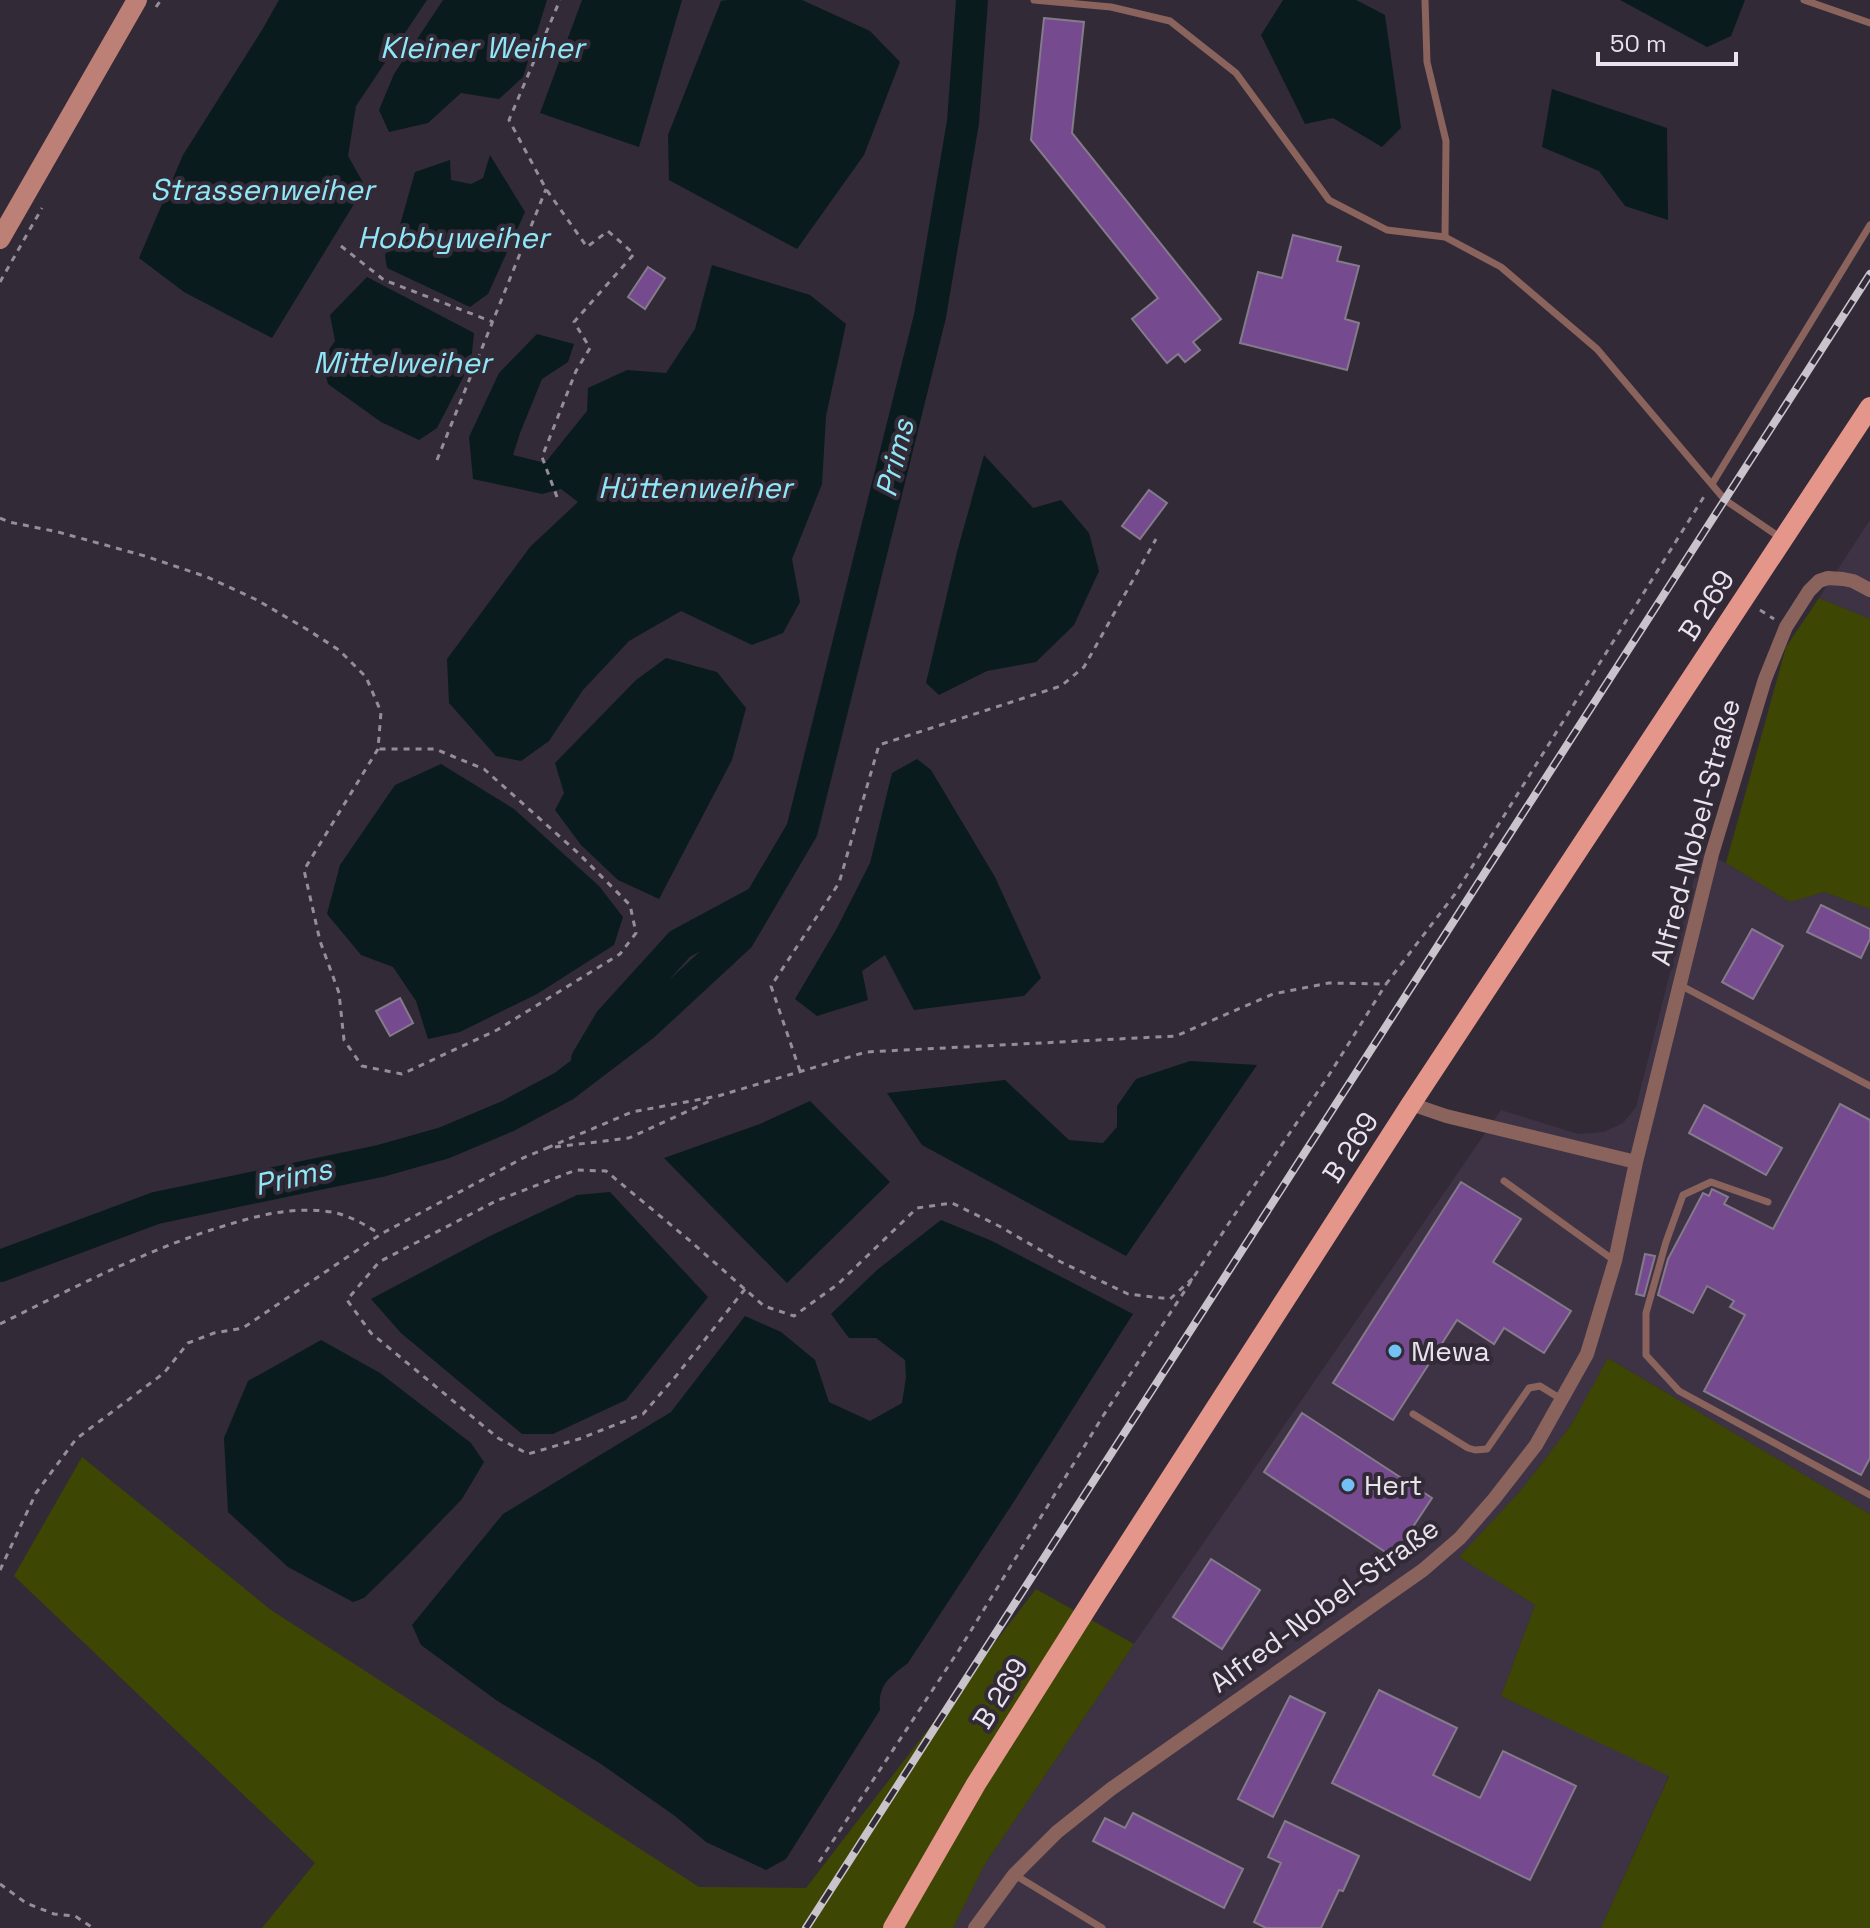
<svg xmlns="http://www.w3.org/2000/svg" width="1870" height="1928" viewBox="0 0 1870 1928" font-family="'Space Grotesk',sans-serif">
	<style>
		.built { fill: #3e3344 }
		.green { fill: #3e4604 }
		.water { fill: #0a1b1e }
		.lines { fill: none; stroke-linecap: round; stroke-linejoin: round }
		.river { stroke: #0a1b1e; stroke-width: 32 }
		.building { fill: #764a8f; stroke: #847b8a; stroke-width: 2 }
		.path { stroke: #958e98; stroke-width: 3; stroke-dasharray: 6 6; stroke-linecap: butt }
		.service { stroke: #8a635d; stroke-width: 7 }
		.minor { stroke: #8a635d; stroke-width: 14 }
		.secondary { stroke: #bd8076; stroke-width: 20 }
		.primary { stroke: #e5968a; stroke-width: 20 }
		.rail-casing { stroke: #c9c3cc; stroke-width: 8 }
		.rail { stroke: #322a37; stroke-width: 5; stroke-dasharray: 15; stroke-linecap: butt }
		.poi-dot { fill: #73c0f6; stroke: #322a37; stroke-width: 3 }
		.labels { text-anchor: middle; stroke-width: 8; stroke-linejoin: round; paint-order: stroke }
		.street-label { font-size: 28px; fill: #e9e3ec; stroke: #322a37 }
		.poi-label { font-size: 28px; fill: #e9e3ec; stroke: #322a37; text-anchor: start }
		.water-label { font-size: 30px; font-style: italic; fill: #8fe8f7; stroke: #322a37 }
	</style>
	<rect width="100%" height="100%" fill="#322a37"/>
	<!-- built -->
	<path class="built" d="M1870,520V619L1819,598Z
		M1701,851L1726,863L1790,902L1824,892L1870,909V1514L1608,1358L1571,1425L1522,1489L1460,1557L1535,1605L1501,1696L1669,1775L1601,1928H953L985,1864L1134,1644L1501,1110L1578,1134L1604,1132L1623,1123L1636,1107Z"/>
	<!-- green -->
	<path class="green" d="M1819,598L1870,619V909L1824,892L1790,902L1726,863L1786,647Z
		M1608,1358L1870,1514V1928H1601L1669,1776L1501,1696L1535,1605L1459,1557L1522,1489L1571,1425Z
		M82,1457L271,1610L699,1887L806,1888L1036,1589L1134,1644L985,1864L953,1928H262L315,1863L14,1576Z"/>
	<!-- water -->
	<path class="water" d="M279,0H427L356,106L348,156L365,186L272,338L184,292L139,258L183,155L262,30Z
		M443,0H547L523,77L499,99L461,93L428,123L389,132L379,110L394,74Z
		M582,0H682L639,147L540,113Z
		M727,0H802L870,31L900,62L864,155L797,249L669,180L668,135L721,1Z
		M1283,0H1356L1385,15L1401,128L1382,147L1333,118L1305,124L1261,35Z
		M1620,0H1745L1731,36L1707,47Z
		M1552,89L1667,128L1668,220L1625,206L1599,171L1542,147Z
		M490,155L525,212L488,294L470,307L387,268L385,255L398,232L415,172L450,160L451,180L471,184L483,178Z
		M712,265L810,295L846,324L826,416L822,484L792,559L800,602L783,633L752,645L681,611L629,641L583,690L549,741L521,761L496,756L449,703L447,659L530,547L578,502L561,489L542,494L473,479L469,437L499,373L537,334L574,344L568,362L542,379L520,433L513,455L545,463L587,411L588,388L627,370L666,373L695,329Z
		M367,277L474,333L471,362L437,428L419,440L381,422L328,384L322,360L335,341L330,315Z
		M984,455L1033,508L1061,500L1089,533L1099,571L1074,625L1036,662L987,671L939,695L926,683L957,552Z
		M666,658L717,672L746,708L732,760L659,899L618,880L581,845L555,810L564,793L555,763L636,680Z
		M917,759L931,770L995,877L1041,978L1024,996L914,1010L885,955L862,971L868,1000L817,1016L795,999L837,928L870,863L892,773Z
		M441,764L514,809L599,886L623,917L614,945L537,994L460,1032L428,1039L416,1001L393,967L361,955L327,914L340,865L395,785Z
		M1190,1061L1257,1065L1126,1256L922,1145L887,1093L1005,1080L1069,1140L1103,1143L1117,1127V1106L1136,1079Z
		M810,1101L890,1182L787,1283L664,1158L760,1124Z
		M610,1192L708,1297L626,1400L553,1434H522L401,1333L371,1299L488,1237L577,1195Z
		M941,1220L992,1241L1133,1314L1013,1503L908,1663C889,1678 878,1684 880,1710L786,1859L766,1870L706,1842L675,1816L601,1764L496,1700L421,1645L412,1625L503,1514L671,1412L745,1316L781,1332L815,1360L829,1402L870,1421L902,1403L906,1377L905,1360L876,1338H849L831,1314L877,1270Z
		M321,1340L380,1373L471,1443L484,1462L462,1499L406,1557L364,1598L353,1602L288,1567L228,1512L224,1438L248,1381Z"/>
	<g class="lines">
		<!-- river -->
		<path class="river" d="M587,1060L610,1021L680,944L758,902
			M0,1266L156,1208L380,1161L444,1143L508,1116L564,1086L644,1025L739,937L802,830L930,316L963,122L972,0"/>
	</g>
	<!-- building -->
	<path class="building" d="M1044,18L1084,22L1072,133L1221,319L1193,342L1200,350L1185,362L1178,354L1167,363L1132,319L1158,298L1031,140Z
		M1293,235L1341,247L1337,261L1359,266L1345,319L1359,323L1347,370L1240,343L1258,272L1282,278Z
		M648,267L665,278L645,309L628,297Z
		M1149,490L1167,503L1140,539L1122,526Z
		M1821,905L1870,929V939L1861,958L1807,932Z
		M1752,929L1783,946L1753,999L1722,982Z
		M400,998L413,1023L390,1036L376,1011Z
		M1840,1104L1870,1120V1458L1861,1475L1704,1391L1745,1315L1730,1307L1734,1301L1707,1286L1693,1313L1658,1295L1668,1259L1703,1193L1709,1196L1712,1189L1728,1197L1724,1204L1773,1229Z
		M1704,1105L1782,1148L1766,1175L1689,1133Z
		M1461,1182L1521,1219L1493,1262L1571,1311L1544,1353L1504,1328L1494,1344L1457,1320L1393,1420L1333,1383Z
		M1645,1254L1655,1256L1644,1296L1636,1294Z
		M1302,1413L1432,1498L1393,1557L1264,1472Z
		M1211,1559L1260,1590L1222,1649L1173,1617Z
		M1379,1690L1457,1728L1433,1775L1480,1798L1503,1751L1576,1786L1530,1880L1332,1783Z
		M1290,1696L1325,1713L1273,1817L1238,1799Z
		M1133,1813L1243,1869L1224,1908L1093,1841L1105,1818L1125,1828Z
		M1285,1821L1359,1856L1343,1891L1339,1890L1321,1928H1266L1254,1922L1281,1863L1268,1857Z"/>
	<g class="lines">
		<!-- path -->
		<path class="path" d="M156,7L161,0
			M341,246L384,280L493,322
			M0,282L42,208
			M437,460L546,189
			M557,497L542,457L576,371L590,348L574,322L634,254L608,231L587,247L546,189L509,120L560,0
			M0,518L9,522L58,532L145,556L207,577L257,600L308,630L339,650L366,677L381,712L378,749L304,870L320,941L339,993L344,1040L362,1066L402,1074L497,1030L620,954L636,933L630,905L578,853L484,769L435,749H378
			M1760,610L1774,619
			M800,1071L771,986L839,883L879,745L1061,686L1084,667L1156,539
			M555,1147L629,1138L714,1099
			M547,1148L632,1112L718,1096L866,1052L1176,1036L1273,994L1329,983L1386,984L1455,894L1705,495
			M745,1289L676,1376L643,1414L579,1439L528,1454L498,1438L371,1333L347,1300L379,1262L496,1201L576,1170L606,1171L689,1240L764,1306L794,1316L838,1284L917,1208L952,1203L999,1226L1061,1262L1128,1294L1170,1299L1193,1278
			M0,1324C69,1290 138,1254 211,1230C249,1218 284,1207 324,1211C346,1213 362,1223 380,1234
			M0,1570L36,1493L76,1439L164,1373L188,1343L214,1333L243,1328L381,1234L523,1158L547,1148
			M819,1862L959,1650L1103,1416L1231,1220L1329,1075L1386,984
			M0,1884L26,1903L54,1914L75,1916L93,1928"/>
		<!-- service -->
		<path class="service" d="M1034,0L1111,7L1170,21L1236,73L1329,200L1387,230L1445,237L1501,267L1597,349L1725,500L1781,538
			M1425,0L1427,62L1446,141L1445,237
			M1804,0L1870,23
			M1712,484L1870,225
			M1680,985L1870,1086
			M1504,1181L1615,1261
			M1768,1202L1711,1182L1683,1195L1666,1242L1646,1313V1355L1679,1391L1870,1495
			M1413,1414L1468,1448L1475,1450L1487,1449L1529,1388L1540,1386L1561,1399
			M1015,1875L1102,1928"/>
		<!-- minor -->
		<path class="minor" d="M1411,1104L1446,1116L1636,1162
			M975,1928L1014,1875L1057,1832L1111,1789L1423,1570L1460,1538L1494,1499L1536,1445L1587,1354L1615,1261L1636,1162L1712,854L1765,679L1786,627L1809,591L1819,581L1828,578L1843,579L1853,581L1870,590"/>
		<!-- secondary -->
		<path class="secondary" d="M0,239L137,0"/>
		<!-- primary -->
		<path class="primary" d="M893,1928L976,1784L1096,1594L1411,1104L1870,407"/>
		<!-- rail casing -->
		<g class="rail-casing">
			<path id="rail" d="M806,1928L1870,274"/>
		</g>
		<!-- rail -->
		<use href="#rail" class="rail"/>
	</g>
	<!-- markers -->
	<g class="poi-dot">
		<circle cx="1395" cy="1351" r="8"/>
		<circle cx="1348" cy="1485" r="8"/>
	</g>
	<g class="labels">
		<!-- street labels -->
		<g class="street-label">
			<text transform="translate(1706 605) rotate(-57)" y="10">B 269</text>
			<text transform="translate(1695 832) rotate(-75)" y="10">Alfred-Nobel-Straße</text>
			<text transform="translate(1350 1147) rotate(-57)" y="10">B 269</text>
			<text transform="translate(1324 1605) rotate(-36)" y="10">Alfred-Nobel-Straße</text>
			<text transform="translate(1000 1693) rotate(-58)" y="10">B 269</text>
		</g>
		<!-- poi labels -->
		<g class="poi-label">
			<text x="1411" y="1361">Mewa</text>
			<text x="1364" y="1495">Hert</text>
		</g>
		<!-- water labels -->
		<g class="water-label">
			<text x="482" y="58">Kleiner Weiher</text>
			<text x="262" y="200">Strassenweiher</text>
			<text x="453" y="248">Hobbyweiher</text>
			<text x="402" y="373">Mittelweiher</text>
			<text transform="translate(895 458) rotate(-76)" y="10">Prims</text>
			<text x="695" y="498">Hüttenweiher</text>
			<text transform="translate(293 1177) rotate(-13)" y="10">Prims</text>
		</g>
	</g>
	<!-- scale -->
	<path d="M1598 52v12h138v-12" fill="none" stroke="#e9e3ec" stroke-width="4"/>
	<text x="1610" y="52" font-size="24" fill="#e9e3ec" stroke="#322a37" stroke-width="6" paint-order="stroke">50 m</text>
</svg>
